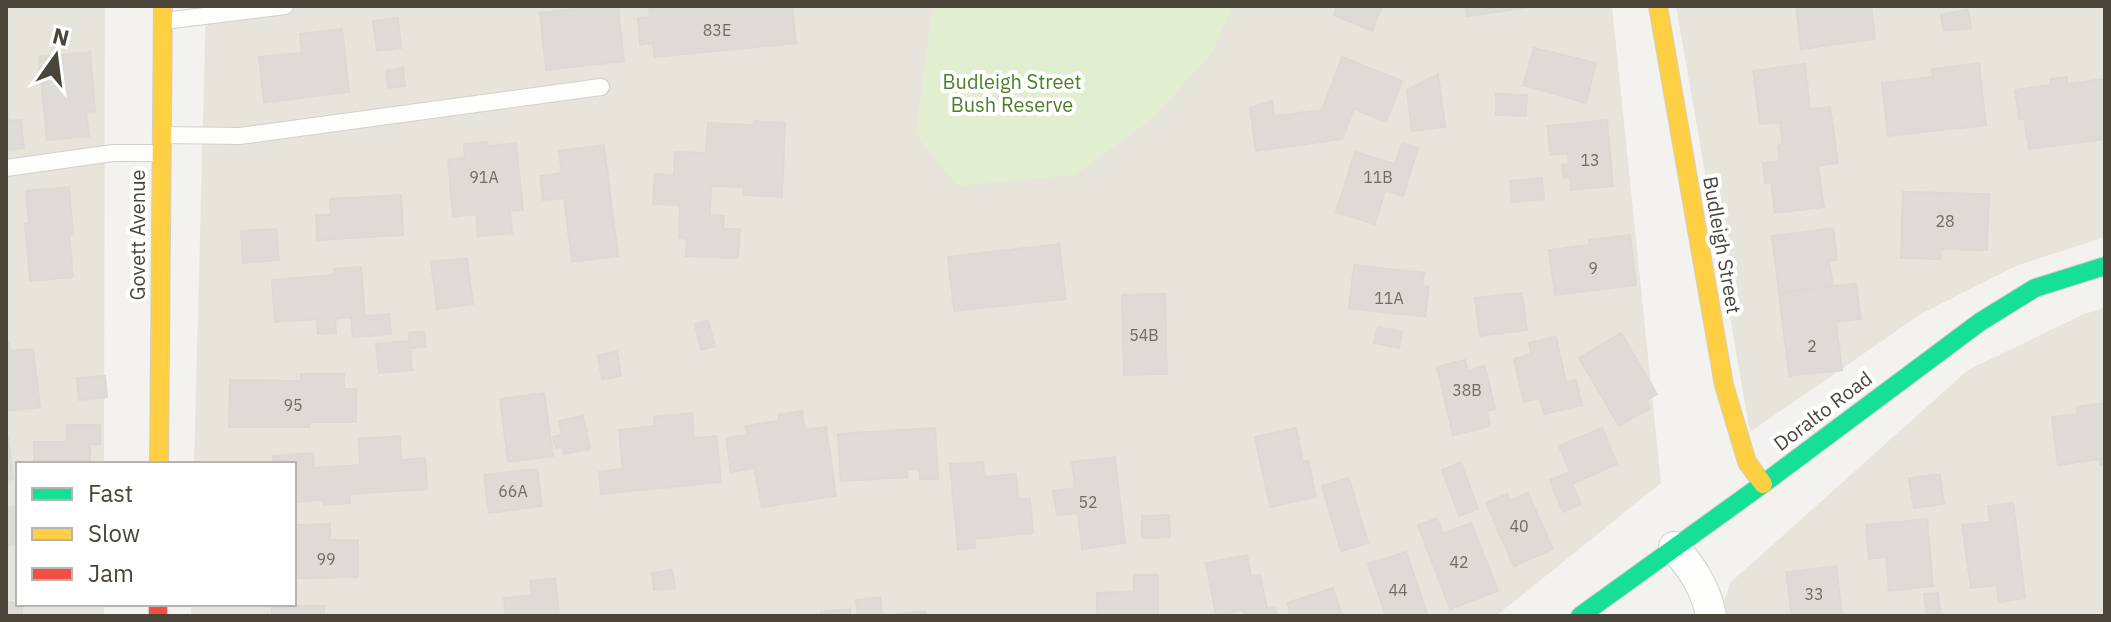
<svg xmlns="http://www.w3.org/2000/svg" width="2111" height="622" viewBox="0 0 2111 622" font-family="'IBM Plex Sans',sans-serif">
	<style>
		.residential { fill: #e7e4dc }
		.green { fill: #e1eecf }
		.building { fill: #dedbd6; stroke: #dcd9d4; stroke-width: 2 }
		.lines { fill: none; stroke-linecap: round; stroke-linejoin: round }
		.lane-casing { stroke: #d2d0cb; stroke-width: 18 }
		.street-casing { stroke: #d2d0cb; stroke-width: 32 }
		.fast-casing { stroke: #d3cfc5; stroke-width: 20 }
		.slow-casing { stroke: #d3cfc5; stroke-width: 20 }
		.jam-casing { stroke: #d3cfc5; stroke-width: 20 }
		.lane { stroke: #fdfdfc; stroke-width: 16 }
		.street { stroke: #fdfdfc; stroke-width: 30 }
		.fast { stroke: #16e098; stroke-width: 18 }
		.slow { stroke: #ffcf43; stroke-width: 18 }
		.jam { stroke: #f24e42; stroke-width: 18 }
		.labels { text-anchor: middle; stroke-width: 8; stroke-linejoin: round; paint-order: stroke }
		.number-label { font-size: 16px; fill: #706a61 }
		.park-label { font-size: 20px; fill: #4a7f2a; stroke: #fff }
		.street-label { font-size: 20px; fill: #4b4439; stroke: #fff }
	</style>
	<rect width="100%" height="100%" fill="#f4f2ee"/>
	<!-- residential -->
	<path class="residential" d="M6,6H105L104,464H18V604H104V616H6Z
		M206,6H933L916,135L1074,175L1151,119L1212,52L1232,6H1612L1661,483L1496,616H191V604H294V464H194Z
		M1676,6H2105V237L2016,266L1921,314L1750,432Z
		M2105,308V616H1718L1731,582L1968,370L2084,314Z"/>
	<!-- green -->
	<path class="green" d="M933,6H1232L1212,52L1151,119L1074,175L957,186L916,135Z"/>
	<!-- building -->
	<path class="building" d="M576,6H618L624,61L546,70L540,13L576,9Z
		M679,6H792L796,43L655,57L653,43L640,45L638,18L650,17L649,9Z
		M1337,6H1382L1372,31L1334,15Z
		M1466,6H1538L1467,16Z
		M1796,6H1871L1875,39L1801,49Z
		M1968,10L1971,28L1944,31L1941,14Z
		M398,18L401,48L377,51L373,21Z
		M342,29L349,92L264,103L259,57L302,53L300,34Z
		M1534,48L1596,63L1586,103L1523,85Z
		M90,52L95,111L86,112L89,136L47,140L39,57Z
		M1342,57L1402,81L1386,122L1354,109L1342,139L1256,151L1250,108L1272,101L1274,116L1322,110Z
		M1979,63L1986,125L1888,136L1882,83L1933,77L1932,69Z
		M1805,64L1810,109L1830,107L1838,163L1818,166L1824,207L1775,213L1771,182L1765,183L1763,163L1780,161L1778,146L1783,144L1780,122L1760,124L1753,71Z
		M403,68L405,86L388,88L386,71Z
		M1438,74L1445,127L1412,131L1407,90Z
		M2067,77V84L2105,79V139L2029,149L2024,118L2019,119L2015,90L2051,85L2050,79Z
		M1496,94L1527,95L1526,116L1496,115Z
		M6,105L8,121L21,120L24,148L6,150Z
		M1607,120L1613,186L1571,190L1570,177L1564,178L1562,165L1569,164L1568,153L1550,155L1548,126Z
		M754,121L785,123L782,197L743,195V187L711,186L710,215L724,216L723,229H740L738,258L686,256L687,239L679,238L680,205L653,204L655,174L674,175L675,152L706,153L708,123L753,125Z
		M487,142L488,146L516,143L523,210L510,211L512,233L478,236L476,214L453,217L448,160L465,158L464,144Z
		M1402,143L1418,148L1403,196L1385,190L1375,224L1336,212L1355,152L1395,164Z
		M604,145L618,256L572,262L564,198L543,200L540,176L562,173L559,151Z
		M1542,178L1544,199L1512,202L1510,181Z
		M69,187L73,234L69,235L73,277L30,281L25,224L29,223L26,191Z
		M1903,192L1989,194L1987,250L1941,249L1940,259L1901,258Z
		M401,195L403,235L317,240L316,215H331L330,199Z
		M1833,228L1837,260L1829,261L1833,286L1779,293L1772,236Z
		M276,229L279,260L243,263L241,231Z
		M1630,235L1636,285L1555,295L1549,250L1590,245L1589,240Z
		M1059,244L1066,299L954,311L948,257Z
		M467,258L473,304L437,309L431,262Z
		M1354,265L1424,273L1422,286L1429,287L1425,317L1349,308Z
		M361,267L365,316L389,314L391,334L353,337L351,317L335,319L336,333L318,334L317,319L275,322L272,280L334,275V269Z
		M1856,283L1861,319L1836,322L1842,370L1789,376L1779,293Z
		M1522,293L1527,330L1480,336L1475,298Z
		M1165,294L1167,374L1124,375L1122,295Z
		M708,321L715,346L701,350L695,324Z
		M1378,327L1402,332L1399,348L1374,343Z
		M424,331L426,347L410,348L412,370L379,373L376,344L409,341V333Z
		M1621,333L1657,394L1646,400L1650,408L1619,426L1579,358Z
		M1556,337L1566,382L1576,380L1582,405L1544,414L1540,398L1524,402L1514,359L1531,354L1529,343Z
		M6,342H9L10,351L33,349L40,407L6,411Z
		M617,352L621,376L602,379L598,355Z
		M1465,360L1467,371L1485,366L1495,409L1487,411L1490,426L1453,435L1437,367Z
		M301,374H344V389H356V422H309V427H229L230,380L301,381Z
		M105,376L107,397L79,400L77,378Z
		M544,393L553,456L508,462L500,399Z
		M2105,403V465H2100V459L2058,465L2052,417L2078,414L2077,407Z
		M802,411L805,430L826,427L836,496L762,507L754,468L731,472L726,438L747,435L745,426L779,421L778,415Z
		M692,413L694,438L716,436L721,482L601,494L599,472L623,469L619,430L655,426L654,417Z
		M583,416L590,449L564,454L563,447L556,448L553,437L562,435L559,421Z
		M67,425H100V444H90V464H34V442H67Z
		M935,428L938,479H920L919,469L907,470L908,477L841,481L838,434Z
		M1296,428L1303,462L1308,461L1316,497L1270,507L1255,437Z
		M1602,428L1617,464L1572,484L1581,504L1563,512L1550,480L1570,472L1559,446Z
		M400,436L401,460L425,458L427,489L349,494L350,503L324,505L323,500L294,502V464H273V456L313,453L314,468L360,465L359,439Z
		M8,439L13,479L6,480V440Z
		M1115,457L1125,543L1082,549L1078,513L1057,515L1053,491L1075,488L1072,462Z
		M983,462L984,477L1016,474L1018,499H1030L1033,533L974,539L975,548L958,550L950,464Z
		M1461,462L1478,509L1459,516L1442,470Z
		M537,469L542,506L489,513L484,475Z
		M1940,474L1944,504L1914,508L1909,478Z
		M1349,478L1368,543L1341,551L1322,486Z
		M1528,493L1553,549L1514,566L1486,503L1507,494L1510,501Z
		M2013,503L2025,598L1999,602L1997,585L1971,588L1962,525L1990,522L1988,506Z
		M16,507L18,544L6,545V508Z
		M1169,515L1170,537L1142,538V516Z
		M1437,518L1443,534L1471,523L1498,591L1450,609L1418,525Z
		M1927,519L1933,586L1889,591L1886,557L1869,559L1866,525Z
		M330,524V540H358V577L294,578V525Z
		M1406,552L1428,616H1386L1368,564Z
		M1247,555L1251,577L1260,575L1267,609L1275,607L1277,616H1244L1243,610L1216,615L1206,563Z
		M1836,566L1842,616H1792L1786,572Z
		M672,570L675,588L654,590L652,573Z
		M1134,575H1158V616H1097V593L1134,592Z
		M555,578L559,616H506L504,598L532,595L530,581Z
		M1333,588L1342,616H1291L1287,603Z
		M1938,593L1941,616H1927L1924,594Z
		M880,597L882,616H858L856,600Z
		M6,602L22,604V616H6Z
		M272,605L324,606V616H272Z
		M850,609V616H821V612Z
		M925,611L926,616H884Z"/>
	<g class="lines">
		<!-- lane casing -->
		<g class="lane-casing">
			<path id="lane" d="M164,21L285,6
				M162,135L240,136L601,87
				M6,168L113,153H159"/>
		</g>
		<!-- street casing -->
		<g class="street-casing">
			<path id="street" d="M1674,547C1692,568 1706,588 1711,616"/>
		</g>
		<!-- fast casing -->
		<g class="fast-casing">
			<path id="fast" d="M1580,616L1763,484L1980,322L2035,288L2105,266"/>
		</g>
		<!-- slow casing -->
		<g class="slow-casing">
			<path id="slow" d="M1658,6L1724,385L1747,462L1763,484
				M159,464L163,6"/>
		</g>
		<!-- jam casing -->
		<g class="jam-casing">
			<path id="jam" d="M158,604V616"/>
		</g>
		<!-- lane -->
		<use href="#lane" class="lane"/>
		<!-- street -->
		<use href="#street" class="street"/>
		<!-- fast -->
		<use href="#fast" class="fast"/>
		<!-- slow -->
		<use href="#slow" class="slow"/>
		<!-- jam -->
		<use href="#jam" class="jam"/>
	</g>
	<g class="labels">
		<!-- number labels -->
		<g class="number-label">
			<text x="717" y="36">83E</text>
			<text x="1590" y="166">13</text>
			<text x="484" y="183">91A</text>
			<text x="1378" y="183">11B</text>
			<text x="1945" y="227">28</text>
			<text x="1593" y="274">9</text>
			<text x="1389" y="304">11A</text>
			<text x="1144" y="341">54B</text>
			<text x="1812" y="352">2</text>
			<text x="1467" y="396">38B</text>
			<text x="293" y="411">95</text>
			<text x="513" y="497">66A</text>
			<text x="1088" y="508">52</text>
			<text x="1519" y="532">40</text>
			<text x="326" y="565">99</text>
			<text x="1459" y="568">42</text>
			<text x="1398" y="596">44</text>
			<text x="1814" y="600">33</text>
		</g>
		<!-- park labels -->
		<g class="park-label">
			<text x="1012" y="89">Budleigh Street<tspan x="1012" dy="23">Bush Reserve</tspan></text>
		</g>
		<!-- street labels -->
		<g class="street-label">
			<text transform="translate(138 235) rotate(-90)" y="7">Govett Avenue</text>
			<text transform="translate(1722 245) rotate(80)" y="7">Budleigh Street</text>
			<text transform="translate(1823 411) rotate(-37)" y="7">Doralto Road</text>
		</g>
	</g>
	<!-- border -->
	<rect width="2111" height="622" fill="none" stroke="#4b4439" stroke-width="16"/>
	<!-- legend -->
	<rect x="16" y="462" width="280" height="144" fill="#ffffff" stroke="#b7b4b0" stroke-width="2"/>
	<rect x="32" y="488" width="40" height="12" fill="#16e098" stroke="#b7b4b0" stroke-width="2"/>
	<text x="88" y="502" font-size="24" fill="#4b4439">Fast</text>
	<rect x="32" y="528" width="40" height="12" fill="#ffcf43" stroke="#b7b4b0" stroke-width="2"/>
	<text x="88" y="542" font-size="24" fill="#4b4439">Slow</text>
	<rect x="32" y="568" width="40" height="12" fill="#f24e42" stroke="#b7b4b0" stroke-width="2"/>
	<text x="88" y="582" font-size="24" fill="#4b4439">Jam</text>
	<!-- north arrow -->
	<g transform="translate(56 56) rotate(14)" stroke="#ffffff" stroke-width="6" paint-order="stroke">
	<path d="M0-6L14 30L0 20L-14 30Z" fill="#4b4439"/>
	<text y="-12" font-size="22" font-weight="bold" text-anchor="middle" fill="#4b4439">N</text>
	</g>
</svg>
